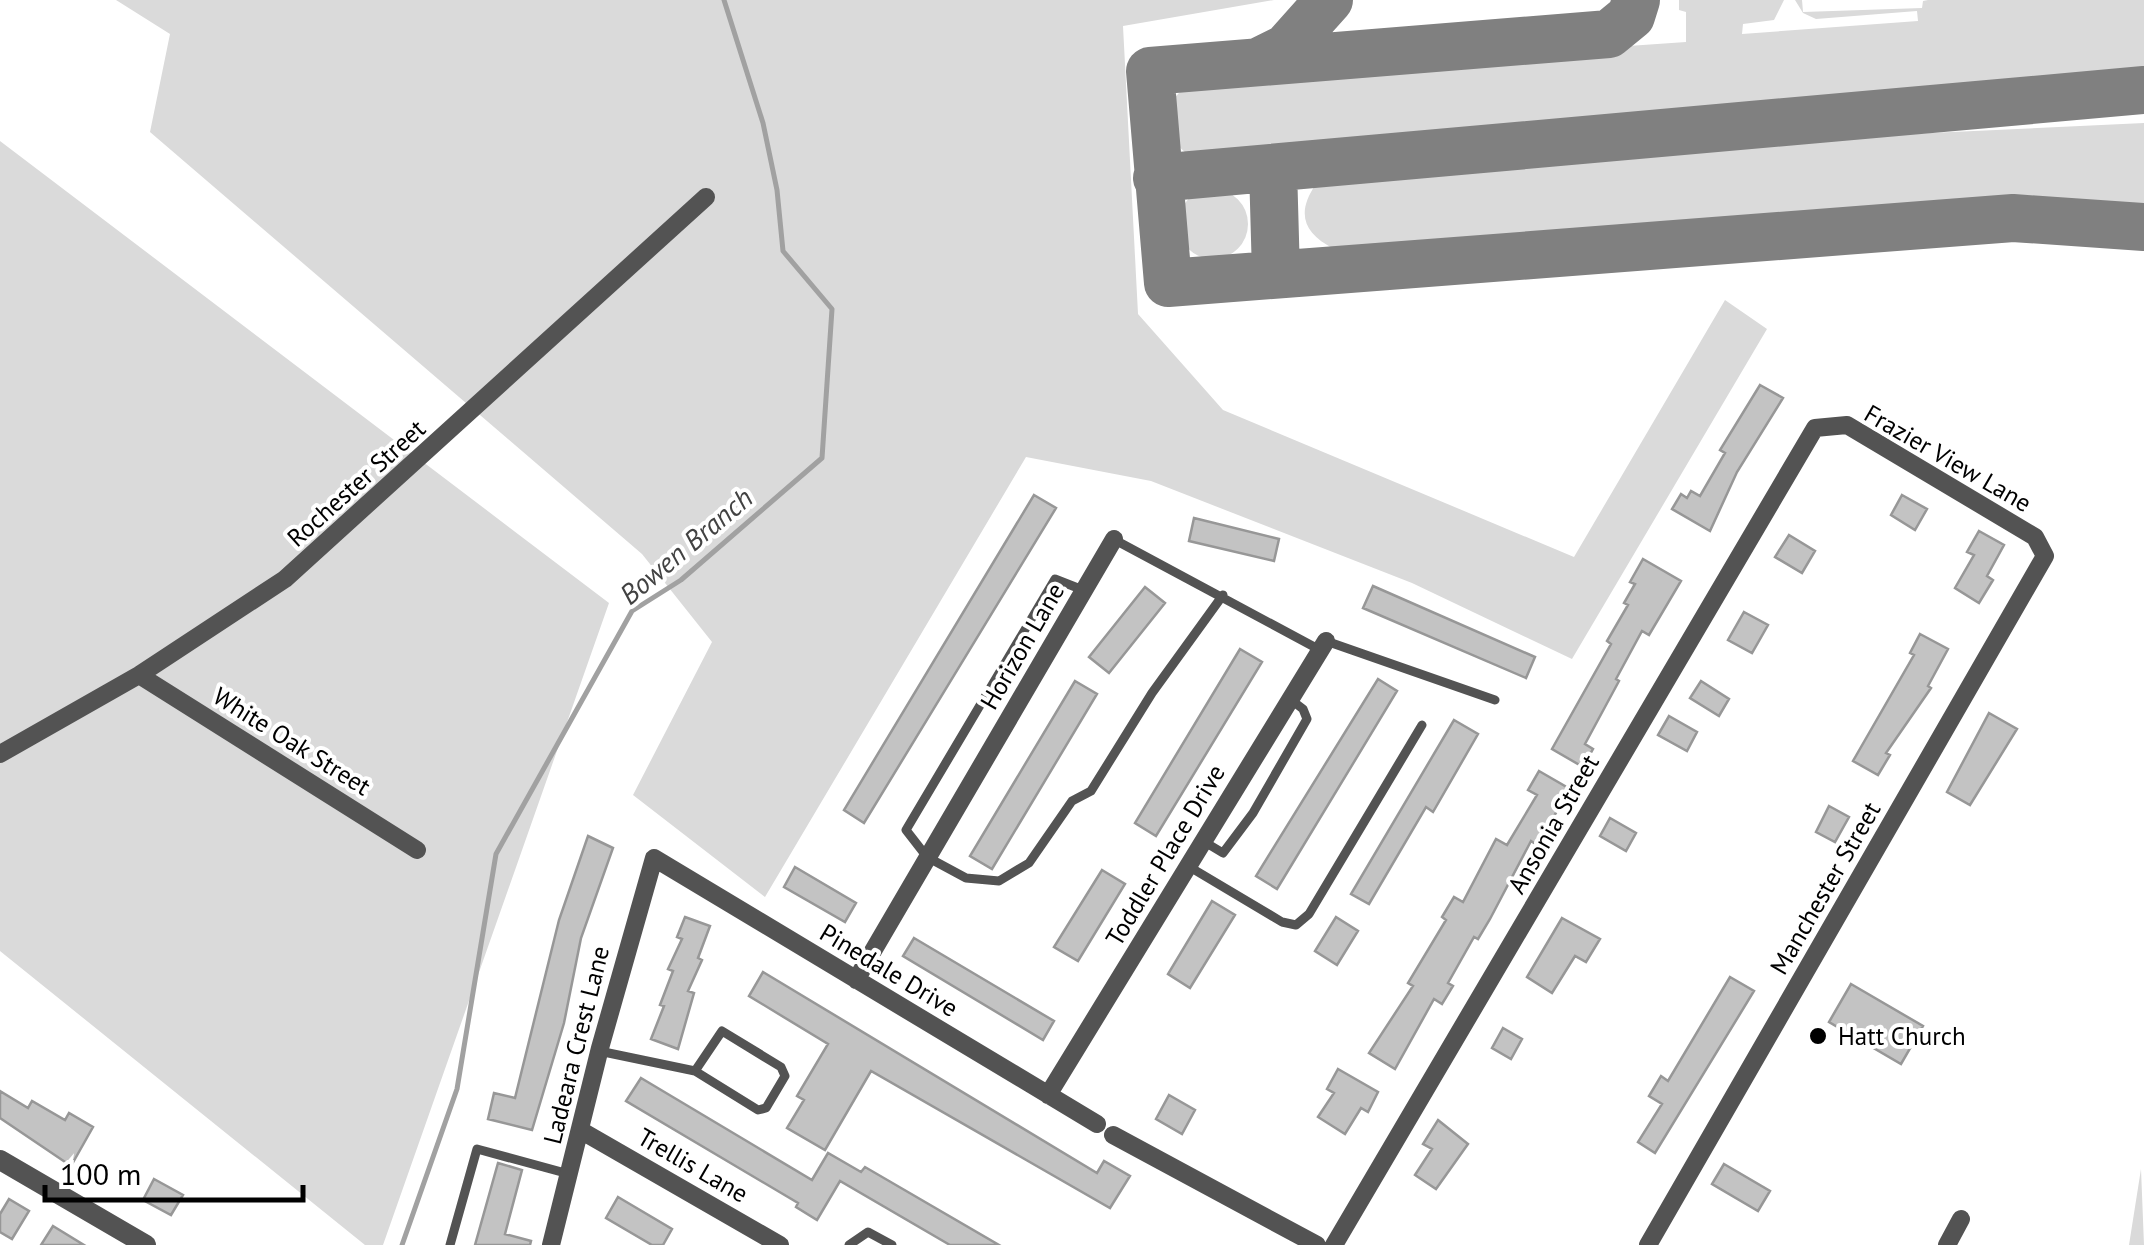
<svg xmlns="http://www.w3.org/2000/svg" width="2144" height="1245" viewBox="0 0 2144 1245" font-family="'PT Sans',sans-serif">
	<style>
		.green { fill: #dadada }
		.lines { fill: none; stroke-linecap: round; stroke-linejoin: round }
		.stream { stroke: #a1a1a1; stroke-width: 5 }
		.taxiway { stroke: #808080; stroke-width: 48 }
		.building { fill: #c3c3c3; stroke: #979797; stroke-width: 2.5 }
		.service { stroke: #535353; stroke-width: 9 }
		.minor { stroke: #535353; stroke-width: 18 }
		.tertiary { stroke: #535353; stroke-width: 20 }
		.poi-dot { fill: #000; stroke: #fff; stroke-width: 4 }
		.labels { text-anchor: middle; stroke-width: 8; stroke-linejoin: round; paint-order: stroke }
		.street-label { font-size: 25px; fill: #000; stroke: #fff }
		.poi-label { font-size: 25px; fill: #000; stroke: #fff; text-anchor: start }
		.water-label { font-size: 28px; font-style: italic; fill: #424242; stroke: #fff }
	</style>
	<rect width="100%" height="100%" fill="#fff"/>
	<!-- green -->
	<path class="green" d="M116,0H1274L1123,26L1138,314L1223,410L1574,557L1725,300L1767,329L1572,659L1412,583L1151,481L1026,457L765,897L633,795L712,642L642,554L150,132L170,34Z
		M1679,0H1784L1774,20L1743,24L1742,34L1918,21L1917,11L1816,19L1803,13L1795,0H1802L1803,12L1922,8L1923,1L1928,0H2144V85L1227,159C1218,159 1205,161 1196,158C1170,148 1157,116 1178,94C1193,79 1217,78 1237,73L1686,42V12L1679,10Z
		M2144,123V213L1958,201L1334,249C1303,233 1296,213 1316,184L1341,180L1865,136Z
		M0,141L609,603L383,1245H365L0,951Z
		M1178 224a35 35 0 1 1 70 0a35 35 0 1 1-70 0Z
		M2141,1169L2144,1245H2129Z"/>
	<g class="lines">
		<!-- stream -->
		<path class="stream" d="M402,1245L457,1089L496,854L632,611L681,580L822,458L832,309L783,251L777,190L763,123L724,0"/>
		<!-- taxiway -->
		<path class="taxiway" d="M1636,0L1631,16L1609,34L1150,71L1168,283L2013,218L2144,227
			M1262,60L1286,48L1329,0
			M1273,168L1276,274
			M1157,178L2144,90"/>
	</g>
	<!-- building -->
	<path class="building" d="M1760,385L1783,398L1737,472L1710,531L1672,509L1681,494L1687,498L1691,491L1700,496L1725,453L1720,450Z
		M1034,495L1056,508L864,823L844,810Z
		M1902,495L1927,509L1915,530L1891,515Z
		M1194,518L1279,539L1274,561L1189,541Z
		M1979,531L2004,545L1987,576L1993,580L1979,603L1955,588L1974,555L1967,552Z
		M1789,535L1815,551L1802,573L1775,557Z
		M1643,559L1681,581L1649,635L1642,631L1616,679L1619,681L1585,744L1593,749L1583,767L1552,749L1611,644L1607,641L1628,605L1624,603L1635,584L1630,582Z
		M1373,586L1535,657L1526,678L1363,608Z
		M1145,587L1165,603L1109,673L1089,657Z
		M1744,612L1768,625L1752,653L1728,640Z
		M1920,634L1948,649L1928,686L1931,688L1886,753L1890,755L1878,775L1853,761L1914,655L1910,653Z
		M1240,649L1262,662L1156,836L1135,823Z
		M1378,679L1397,691L1277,889L1256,876Z
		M1075,681L1097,694L992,869L970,856Z
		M1701,681L1729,699L1719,716L1690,698Z
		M1989,713L2017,729L1970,805L1947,792Z
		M1669,716L1697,732L1687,751L1658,735Z
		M1454,720L1478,734L1433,812L1426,807L1369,904L1351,894Z
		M1539,771L1570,789L1537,845L1531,841L1490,919L1478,939L1474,937L1448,983L1453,986L1442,1004L1434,999L1395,1069L1369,1053L1413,986L1408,983L1446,920L1442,917L1454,897L1463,902L1496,839L1507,845L1537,795L1528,790Z
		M1829,806L1849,817L1835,842L1816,832Z
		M1610,818L1636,833L1626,851L1600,836Z
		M588,836L613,848L581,938L564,1023L532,1130L488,1119L494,1093L515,1098L559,920Z
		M795,867L856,903L845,922L784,887Z
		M1102,870L1125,884L1078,961L1054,947Z
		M1212,901L1235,915L1190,988L1168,974Z
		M685,917L710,926L698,958L702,960L688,991L694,993L678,1049L651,1039L664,1006L660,1005L673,971L668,969L682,939L677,937Z
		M1336,917L1358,931L1337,965L1315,951Z
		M1562,918L1600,939L1586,962L1575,956L1552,993L1527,977Z
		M914,938L1054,1021L1043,1040L903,956Z
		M763,972L1097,1173L1104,1161L1130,1176L1110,1208L871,1071L825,1150L787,1128L804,1100L797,1096L828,1044L749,996Z
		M1730,977L1754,991L1655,1153L1638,1142L1662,1104L1649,1096L1661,1076L1668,1081Z
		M1851,984L1923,1026L1901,1064L1829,1022Z
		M1503,1028L1522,1039L1511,1059L1492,1048Z
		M1338,1069L1378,1092L1368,1112L1361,1108L1345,1134L1318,1117L1334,1093L1327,1089Z
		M641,1078L812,1180L828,1153L861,1172L865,1167L999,1245H950L840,1181L817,1220L796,1207L798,1203L626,1101Z
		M0,1091L28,1108L32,1101L65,1120L69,1113L93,1127L71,1166L0,1118Z
		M1169,1095L1195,1110L1182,1134L1156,1119Z
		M1438,1120L1468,1144L1436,1189L1415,1175L1432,1149L1423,1144Z
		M498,1163L522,1170L505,1234L531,1241L530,1245H475Z
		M1724,1164L1770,1191L1758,1211L1712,1184Z
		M154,1179L183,1195L171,1215L143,1200Z
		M618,1197L672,1229L663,1245H652L606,1218Z
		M9,1199L29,1211L12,1239L0,1232V1214Z
		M53,1226L84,1245H41Z"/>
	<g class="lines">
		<!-- service -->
		<path class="service" d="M1115,540L1320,650
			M1083,590L1055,579L906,830L927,857L966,878L999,881L1029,863L1072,801L1091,791L1152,693L1223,595
			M1326,641L1495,700
			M1203,841L1223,853L1253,813L1307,719L1303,709L1290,699
			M1188,866L1282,922L1296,925L1309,914L1422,725
			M599,1051L695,1071L758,1110L766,1108L785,1076L781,1067L722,1031L695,1071
			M450,1245L477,1149L569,1174
			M849,1245L868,1232L892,1245"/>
		<!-- minor -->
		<path class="minor" d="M139,675L417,850
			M0,754L139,675L285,579L706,197
			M856,980L1114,539
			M1048,1095L1326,641
			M580,1130L780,1245
			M1113,1135L1317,1245
			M551,1245L600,1048L654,858L1097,1124
			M1334,1245L1815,428L1847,425L2035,537L2045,556L1648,1245
			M1947,1245L1961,1219"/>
		<!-- tertiary -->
		<path class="tertiary" d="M0,1160L146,1245"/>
	</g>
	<!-- markers -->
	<circle class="poi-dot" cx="1818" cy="1036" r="10"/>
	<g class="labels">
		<!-- street labels -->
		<g class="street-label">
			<text transform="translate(1948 458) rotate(30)" y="9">Frazier View Lane</text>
			<text transform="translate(356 483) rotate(-42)" y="9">Rochester Street</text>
			<text transform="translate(1022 646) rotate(-60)" y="9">Horizon Lane</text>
			<text transform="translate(292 741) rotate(32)" y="9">White Oak Street</text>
			<text transform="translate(1553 824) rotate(-60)" y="9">Ansonia Street</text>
			<text transform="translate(1165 855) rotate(-59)" y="9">Toddler Place Drive</text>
			<text transform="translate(1825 888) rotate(-60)" y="9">Manchester Street</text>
			<text transform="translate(889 970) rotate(31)" y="9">Pinedale Drive</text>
			<text transform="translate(576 1045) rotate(-76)" y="9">Ladeara Crest Lane</text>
			<text transform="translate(693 1165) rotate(30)" y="9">Trellis Lane</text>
		</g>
		<!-- poi labels -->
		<g class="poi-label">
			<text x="1838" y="1045">Hatt Church</text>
		</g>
		<!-- water labels -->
		<g class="water-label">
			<text transform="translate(686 546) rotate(-40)" y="10">Bowen Branch</text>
		</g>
	</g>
	<!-- scale -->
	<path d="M45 1185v15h258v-15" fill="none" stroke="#000000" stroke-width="5"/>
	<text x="60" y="1185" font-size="30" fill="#000000" stroke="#ffffff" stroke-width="8" paint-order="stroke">100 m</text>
</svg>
